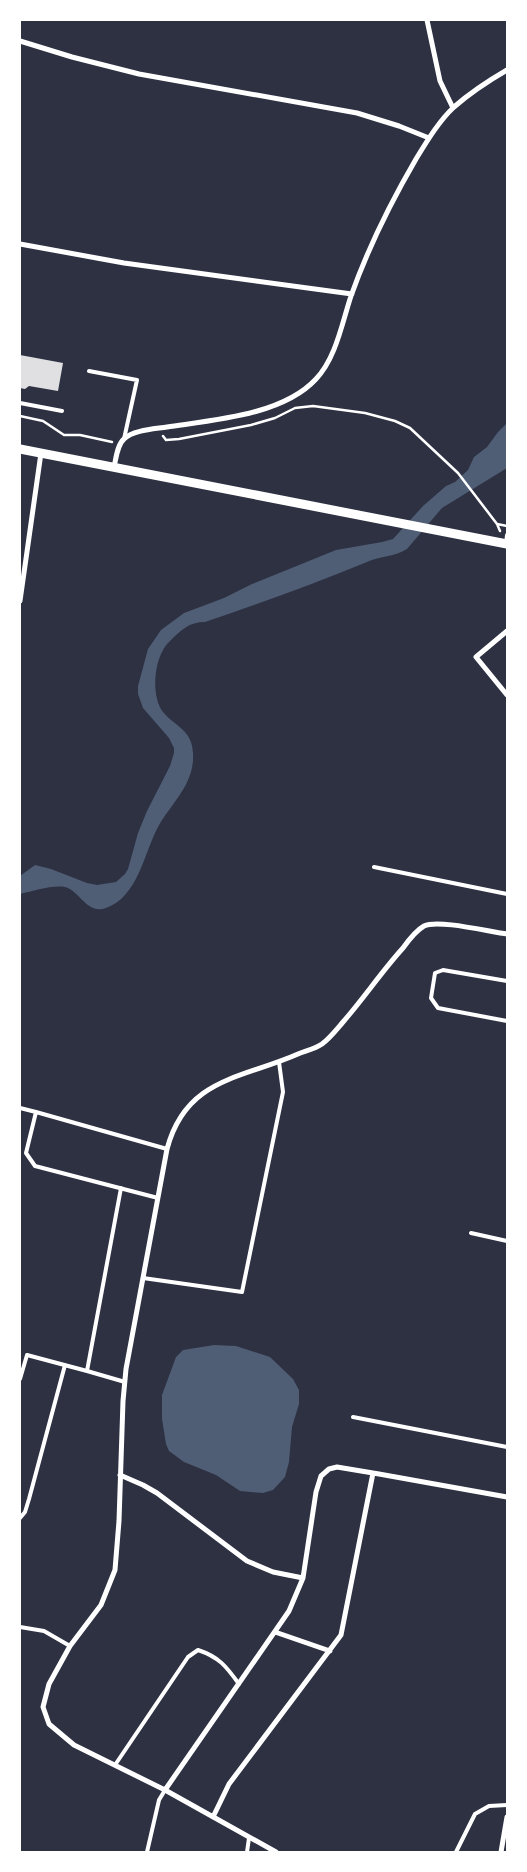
<svg xmlns="http://www.w3.org/2000/svg" width="527" height="1872" viewBox="0 0 527 1872" font-family="Karla,sans-serif">
	<style>
		.water { fill: #4f5d75 }
		.building { fill: #e0e0e3 }
		.lines { fill: none; stroke-linecap: round; stroke-linejoin: round }
		.path { stroke: #fff; stroke-width: 2.5 }
		.service { stroke: #fff; stroke-width: 4 }
		.minor { stroke: #fff; stroke-width: 5 }
		.tertiary { stroke: #fff; stroke-width: 9 }
	</style>
	<rect width="100%" height="100%" fill="#2d3142"/>
	<!-- water -->
	<path class="water" d="M507,423V468L442,508L407,549C395,557 380,556 367,562C314,584 260,603 205,622C189,622 181,630 170,641C154,655 150,695 163,712C176,727 192,730 193,753C195,784 172,802 158,827C144,853 138,897 106,908C87,915 80,891 65,887C51,885 34,891 20,894V876L35,865L51,869L87,883L97,885L116,882L125,874L128,869L138,833L147,811L170,766L174,753V748L169,738L143,708L138,694V686L148,649L161,630L184,613L224,598L252,584L336,550L382,542L393,539L423,506L446,486L455,482L468,470L474,457L487,447L498,432Z
		M214,1345L236,1346L270,1357L293,1379L299,1390V1404L292,1427L289,1462L285,1477L273,1490L263,1493L240,1491L216,1475L184,1462L169,1451L166,1444L162,1419V1395L176,1357L183,1350Z"/>
	<!-- building -->
	<path class="building" d="M20,355L63,363L58,391L29,386L25,389L20,388Z"/>
	<g class="lines">
		<!-- path -->
		<path class="path" d="M20,416L43,421L64,435H80L112,442
			M163,436L166,440L179,439L251,425L275,418L295,408L313,406L365,413L395,421L410,428L458,473L497,524L500,531
			M497,524L507,526"/>
		<!-- service -->
		<path class="service" d="M89,371L137,380L124,439
			M20,403L62,411
			M506,544L507,535
			M374,867L507,894
			M507,981L443,970L435,973L431,998L438,1008L507,1021
			M20,1108L36,1112
			M121,1188L87,1371L125,1382
			M158,1198L35,1166L26,1153L36,1112L167,1149
			M471,1233L507,1241
			M143,1278L242,1292L283,1092L279,1062
			M20,1379L27,1355L87,1371
			M353,1417L507,1447
			M20,1518L25,1512L29,1499L65,1365
			M20,1627L44,1631L70,1646
			M115,1765L188,1657L198,1650C219,1657 226,1666 239,1684
			M147,1852L159,1800L165,1790
			M247,1852L249,1838
			M456,1852L475,1814L489,1806L507,1805"/>
		<!-- minor -->
		<path class="minor" d="M427,20L440,81L453,108
			M20,41L72,57L139,74L357,113L399,126L429,138
			M20,244L124,263L352,294
			M114,467C116,459 117,445 124,439C133,430 155,429 167,427C214,420 283,415 316,379C336,358 342,323 351,296C368,248 391,202 416,159C427,141 439,121 454,107C470,93 488,81 507,70
			M20,601L41,453
			M507,631L476,657L507,695
			M120,1475L143,1485L157,1493L247,1561L273,1572L303,1578
			M275,1632L330,1651
			M165,1790L289,1611L303,1578L316,1492L321,1476L329,1469L337,1467L379,1474L507,1497
			M213,1817L229,1784L341,1635L373,1473
			M276,1852L165,1790L74,1745L49,1724L43,1707L49,1684L70,1646L101,1605L115,1570L119,1521L123,1401L126,1369L167,1149C186,1078 241,1079 298,1054C305,1051 315,1049 322,1044C330,1038 337,1029 343,1022C364,998 382,971 403,948C408,941 417,930 424,926C438,919 490,932 507,934
			M501,1852L507,1817"/>
		<!-- tertiary -->
		<path class="tertiary" d="M20,449L507,544"/>
	</g>
	<!-- border -->
	<rect width="527" height="1872" fill="none" stroke="#ffffff" stroke-width="42"/>
</svg>
